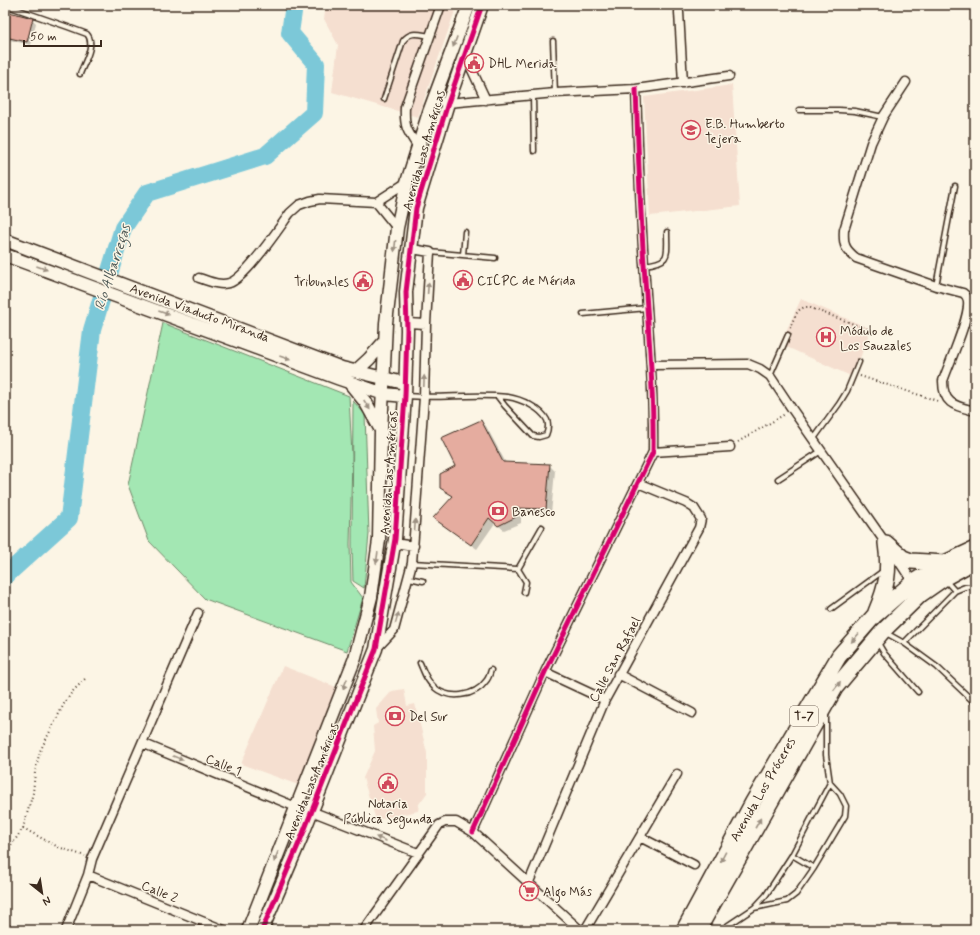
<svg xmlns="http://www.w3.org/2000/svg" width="980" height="935" viewBox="0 0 980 935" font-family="Mynerve,sans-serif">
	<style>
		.built { fill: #f5dfd0 }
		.green { fill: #a3e7b3; stroke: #6f8868 }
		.shadow { fill: #0003 }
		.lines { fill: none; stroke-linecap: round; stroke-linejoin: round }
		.river { stroke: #7bc8d8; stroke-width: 18 }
		.building { fill: #e5ac9f; stroke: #3b2a1e }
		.lane-casing { stroke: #3b2a1e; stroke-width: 7 }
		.street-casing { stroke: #3b2a1e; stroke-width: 11 }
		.secondary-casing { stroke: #3b2a1e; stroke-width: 15 }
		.highway-casing { stroke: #3b2a1e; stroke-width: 18 }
		.path { stroke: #3b2a1e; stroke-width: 2; stroke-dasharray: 1 3; stroke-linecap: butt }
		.lane { stroke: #fcf5e5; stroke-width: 4 }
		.street { stroke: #fcf5e5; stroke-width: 8 }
		.secondary { stroke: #fcf5e5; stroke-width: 12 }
		.highway { stroke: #fcf5e5; stroke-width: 15 }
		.cycleway-casing { stroke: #fcf5e5; stroke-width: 8 }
		.cycleway { stroke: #d6006c; stroke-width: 5 }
		.oneway { fill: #9c9082 }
		.labels { text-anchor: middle; stroke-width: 3; stroke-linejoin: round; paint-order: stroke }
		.shield { fill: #fcf5e5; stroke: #75675a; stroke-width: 1 }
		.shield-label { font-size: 12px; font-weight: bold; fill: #3b2a1e }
		.poi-label { font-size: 13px; fill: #3b2a1e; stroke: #fcf5e5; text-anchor: start }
		.street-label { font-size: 13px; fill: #3b2a1e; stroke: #fcf5e5 }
		.water-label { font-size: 14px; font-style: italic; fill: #4e5956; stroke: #fcf5e5 }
	</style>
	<rect width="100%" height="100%" fill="#fcf5e5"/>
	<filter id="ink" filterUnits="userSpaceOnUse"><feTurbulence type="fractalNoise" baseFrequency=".025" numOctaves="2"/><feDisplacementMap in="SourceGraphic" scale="8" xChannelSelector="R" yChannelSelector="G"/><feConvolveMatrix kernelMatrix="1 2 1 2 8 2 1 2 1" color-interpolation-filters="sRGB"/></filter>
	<g filter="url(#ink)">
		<!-- built -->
		<path class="built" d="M326,5H457L418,117L332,92L338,45L324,19Z
			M732,85L740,206L650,216L644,97Z
			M801,299L871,329L853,377L780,344Z
			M283,666L341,689L301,786L241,764Z
			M404,689L407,706L415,704L427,753V793L419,804L418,811L376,820L363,778L375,751L373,726L378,723L376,709L392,691Z"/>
		<!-- green -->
		<path class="green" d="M163,323L349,396L352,456L350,544L351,582L363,598L347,651L205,599L149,541L128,485Z
			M353,401L365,414L369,534L364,588L353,581L352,546Z"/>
		<!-- shadow -->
		<path class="shadow" d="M5,12L32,19L36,23L31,45L5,39Z
			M481,421L486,426L506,463L549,465L555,471L551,514L521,513V523L504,530L495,523L477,549L440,523L435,518L454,497L441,488L456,467Z"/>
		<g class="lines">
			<!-- river -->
			<path class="river" d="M5,576L69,518L92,330L123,228L147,193L265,156L314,113L316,64L290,33L294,5"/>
		</g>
		<!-- building -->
		<path class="building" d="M5,11L33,18L27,42L5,37Z
			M481,420L503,462L550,464L546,509L516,508V517L498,526L489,518L471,545L433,518L453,496L440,488V474L455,466L441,438Z
			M200,922L217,930H196Z"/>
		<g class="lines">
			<!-- lane casing -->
			<g class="lane-casing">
				<path id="lane" d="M5,5L68,27L87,34C96,44 84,63 80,74
					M553,41L555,93
					M533,96L534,151
					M384,99L403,41C410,31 418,34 430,36
					M799,110H839L855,111L883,117
					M430,252L495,258
					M463,255L465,232
					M644,265C671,262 667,256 667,232
					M936,286L955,186
					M968,300L975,302
					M583,314L647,308
					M770,376L788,335
					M406,396C440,399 474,393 508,397C521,399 541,408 547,420C549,425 548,430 546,435L539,437L533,436L505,406L498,397
					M813,440L839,404L847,391L859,362
					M778,479L821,451
					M412,563L518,569
					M518,569L542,527
					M518,569L526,582L524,592
					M409,578L423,581
					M955,591L965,587L975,586
					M831,609L883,571
					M886,633L904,643L937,667L975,703
					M878,643L884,653L918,692
					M904,643L955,591L946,581
					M420,663C424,672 426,680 434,687C448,700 475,697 486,681C489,678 490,673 491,670
					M792,855L814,868
					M754,908L787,901L796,894L814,868L845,816L846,806L840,794L830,783
					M721,930L754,908L766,895L792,855L830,783L826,755V716"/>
			</g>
			<!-- street casing -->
			<g class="street-casing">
				<path id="street" d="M679,12L683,83
					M465,55L486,100
					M906,82L883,117L871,143L844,230C843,245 845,249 856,258L936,286L963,293C966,295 968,298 968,301C970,318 949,363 943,381C943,405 956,406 975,411
					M434,99L448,103L555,93L636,89L729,76
					M418,147C407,131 404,127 405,107L441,5
					M376,202L397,228
					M199,278C209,281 219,286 229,283C245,279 279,228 290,213L299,205L310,201L320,199L376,202L407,182
					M407,323L426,324
					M651,365L748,364L760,369L770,376L792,409L887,545
					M653,452L730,447
					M394,543L414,546
					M896,557L914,584
					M376,649L394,630L412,563L424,397L426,324L430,252L412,249
					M545,672L605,700
					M618,674L692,713
					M142,743L296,807
					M311,811L418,853
					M473,832L545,672L653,452C654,389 648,327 644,264C640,206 638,147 636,89
					M640,837L694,865
					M88,875L224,930
					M529,882L605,700L699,528L701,519L694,508L686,503L638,483
					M66,930L88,875L92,859L198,613
					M364,930L439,825L445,822H456L473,832L580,930
					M585,930L677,774"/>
			</g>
			<!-- secondary casing -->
			<g class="secondary-casing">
				<path id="secondary" d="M5,240L342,368L404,383
					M5,255L340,379L384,394L405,396
					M356,371L369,359L385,341
					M349,382L366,403L381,430
					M248,930L355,658L371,597L379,540L381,431L386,323L397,228L407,182L429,112L469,5
					M262,930L302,836L376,649L395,539L405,396L407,330L406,292L416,208L448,103L482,5"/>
			</g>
			<!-- highway casing -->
			<g class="highway-casing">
				<path id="highway" d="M886,543L903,558L911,561L945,563
					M876,612C887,586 890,571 886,543
					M684,930L753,802L839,656L874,616L913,582L945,563L975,549
					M698,930L835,688L883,631L921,594L944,578L975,561"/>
			</g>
			<!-- path -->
			<path class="path" d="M790,328C794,319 796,307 808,307L875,332
				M860,376L938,401
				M738,442L785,414
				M23,828L58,847L85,856
				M5,855L23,828L33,793L35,772L40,751L64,704L72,692L86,678"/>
			<!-- lane -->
			<use href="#lane" class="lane"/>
			<!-- street -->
			<use href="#street" class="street"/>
			<!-- secondary -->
			<use href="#secondary" class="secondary"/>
			<!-- highway -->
			<use href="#highway" class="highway"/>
			<!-- cycleway casing -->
			<g class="cycleway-casing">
				<path id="cycleway" d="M473,832L545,672L653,452C654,389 648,327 644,264C640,206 638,147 636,89
					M262,930L302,836L376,649L395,539L405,396L407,330L406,292L416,208L448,103L482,5"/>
			</g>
			<!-- cycleway -->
			<use href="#cycleway" class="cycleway"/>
		</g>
		<!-- one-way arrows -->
		<defs><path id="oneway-solid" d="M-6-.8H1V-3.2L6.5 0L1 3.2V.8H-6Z"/></defs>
		<g class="oneway">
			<use href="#oneway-solid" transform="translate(455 42) rotate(111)"/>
			<use href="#oneway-solid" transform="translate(395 246) rotate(96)"/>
			<use href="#oneway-solid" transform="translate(42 268) rotate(20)"/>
			<use href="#oneway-solid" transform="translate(428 288) rotate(-86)"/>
			<use href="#oneway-solid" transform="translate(164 313) rotate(20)"/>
			<use href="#oneway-solid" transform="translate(285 358) rotate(20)"/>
			<use href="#oneway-solid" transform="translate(424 381) rotate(-88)"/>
			<use href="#oneway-solid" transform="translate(367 405) rotate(57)"/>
			<use href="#oneway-solid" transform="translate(415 525) rotate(-86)"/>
			<use href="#oneway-solid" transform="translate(377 558) rotate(98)"/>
			<use href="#oneway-solid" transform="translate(397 618) rotate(-74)"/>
			<use href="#oneway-solid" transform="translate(855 638) rotate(131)"/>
			<use href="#oneway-solid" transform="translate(345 684) rotate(112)"/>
			<use href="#oneway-solid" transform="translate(837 686) rotate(-53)"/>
			<use href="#oneway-solid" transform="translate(178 758) rotate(22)"/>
			<use href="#oneway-solid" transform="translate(758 823) rotate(-61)"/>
			<use href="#oneway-solid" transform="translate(381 839) rotate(-158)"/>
			<use href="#oneway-solid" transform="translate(276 857) rotate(111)"/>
			<use href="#oneway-solid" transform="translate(723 857) rotate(118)"/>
		</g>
	</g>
	<!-- icons -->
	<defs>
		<g id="civic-ring" transform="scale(1)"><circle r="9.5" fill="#fcf5e5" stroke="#d1495b" stroke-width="1.5"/><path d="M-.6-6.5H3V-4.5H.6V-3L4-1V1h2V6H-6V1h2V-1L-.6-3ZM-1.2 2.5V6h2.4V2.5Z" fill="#d1495b"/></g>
		<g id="school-ring" transform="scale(1)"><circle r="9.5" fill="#fcf5e5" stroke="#d1495b" stroke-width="1.5"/><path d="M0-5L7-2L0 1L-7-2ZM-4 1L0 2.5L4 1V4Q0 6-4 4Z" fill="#d1495b"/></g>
		<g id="hospital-ring" transform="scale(1)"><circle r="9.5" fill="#fcf5e5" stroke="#d1495b" stroke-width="1.5"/><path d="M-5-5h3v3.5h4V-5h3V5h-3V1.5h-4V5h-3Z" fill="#d1495b"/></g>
		<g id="bank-ring" transform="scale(1)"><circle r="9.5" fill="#fcf5e5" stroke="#d1495b" stroke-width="1.5"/><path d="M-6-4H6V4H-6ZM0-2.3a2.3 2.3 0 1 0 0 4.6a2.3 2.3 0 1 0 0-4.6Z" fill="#d1495b"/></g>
		<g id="supermarket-ring" transform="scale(1)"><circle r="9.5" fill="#fcf5e5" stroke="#d1495b" stroke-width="1.5"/><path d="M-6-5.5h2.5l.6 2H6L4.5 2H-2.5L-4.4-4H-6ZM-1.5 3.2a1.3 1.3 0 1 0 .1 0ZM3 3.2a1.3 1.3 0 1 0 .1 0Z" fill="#d1495b"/></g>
	</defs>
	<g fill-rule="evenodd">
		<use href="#civic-ring" x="474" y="63"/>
		<use href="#school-ring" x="691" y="130"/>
		<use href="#civic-ring" x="463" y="280"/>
		<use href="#civic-ring" x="363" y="281"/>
		<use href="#hospital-ring" x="826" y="337"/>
		<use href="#bank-ring" x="498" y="511"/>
		<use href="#bank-ring" x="395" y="716"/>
		<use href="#civic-ring" x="388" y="783"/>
		<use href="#supermarket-ring" x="529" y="891"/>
	</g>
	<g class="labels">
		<!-- shield labels -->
		<rect class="shield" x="790" y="706" width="28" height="20" rx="3"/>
		<g class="shield-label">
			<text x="804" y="720">T-7</text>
		</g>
		<!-- poi labels -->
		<g class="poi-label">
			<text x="488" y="68">DHL Merida</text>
			<text x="705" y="128">E.B. Humberto<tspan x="705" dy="15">Tejera</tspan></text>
			<text x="477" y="285">CICPC de Mérida</text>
			<text x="349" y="286" text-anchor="end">Tribunales</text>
			<text x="840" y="335">Módulo de<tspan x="840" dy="15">Los Sauzales</tspan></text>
			<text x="512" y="516">Banesco</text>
			<text x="409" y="721">Del Sur</text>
			<text x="388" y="808" text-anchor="middle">Notaria<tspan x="388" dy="15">Pública Segunda</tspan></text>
			<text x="543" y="896">Algo Más</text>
		</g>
		<!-- street labels -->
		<g class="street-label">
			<text transform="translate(423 150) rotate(-74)" y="5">Avenida Las Américas</text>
			<text transform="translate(200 312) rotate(20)" y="5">Avenida Viaducto Miranda</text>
			<text transform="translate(388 473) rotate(-86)" y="5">Avenida Las Américas</text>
			<text transform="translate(614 659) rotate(-62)" y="5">Calle San Rafael</text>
			<text transform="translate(224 764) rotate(22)" y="5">Calle 1</text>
			<text transform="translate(311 781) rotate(-68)" y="5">Avenida Las Américas</text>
			<text transform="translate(762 789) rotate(-60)" y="5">Avenida Los Próceres</text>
			<text transform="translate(160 891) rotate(22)" y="5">Calle 2</text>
		</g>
		<!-- water labels -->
		<g class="water-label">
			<text transform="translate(112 267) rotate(-72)" y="5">Río Albarregas</text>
		</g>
	</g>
	<!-- margin -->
	<rect width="980" height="935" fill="none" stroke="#fcf5e5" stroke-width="20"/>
	<rect x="10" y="10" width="960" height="915" fill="none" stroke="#3b2a1e" stroke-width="1.5" filter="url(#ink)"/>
	<!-- north arrow -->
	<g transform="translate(42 893) rotate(150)" stroke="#fcf5e5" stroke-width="3" paint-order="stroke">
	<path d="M0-3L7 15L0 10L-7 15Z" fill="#3b2a1e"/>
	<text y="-6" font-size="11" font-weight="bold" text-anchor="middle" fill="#3b2a1e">N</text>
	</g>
	<!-- scale -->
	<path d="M24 40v6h77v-6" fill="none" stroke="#3b2a1e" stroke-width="2"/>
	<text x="30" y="40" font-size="12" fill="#3b2a1e" stroke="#fcf5e5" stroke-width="3" paint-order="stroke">50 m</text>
</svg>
